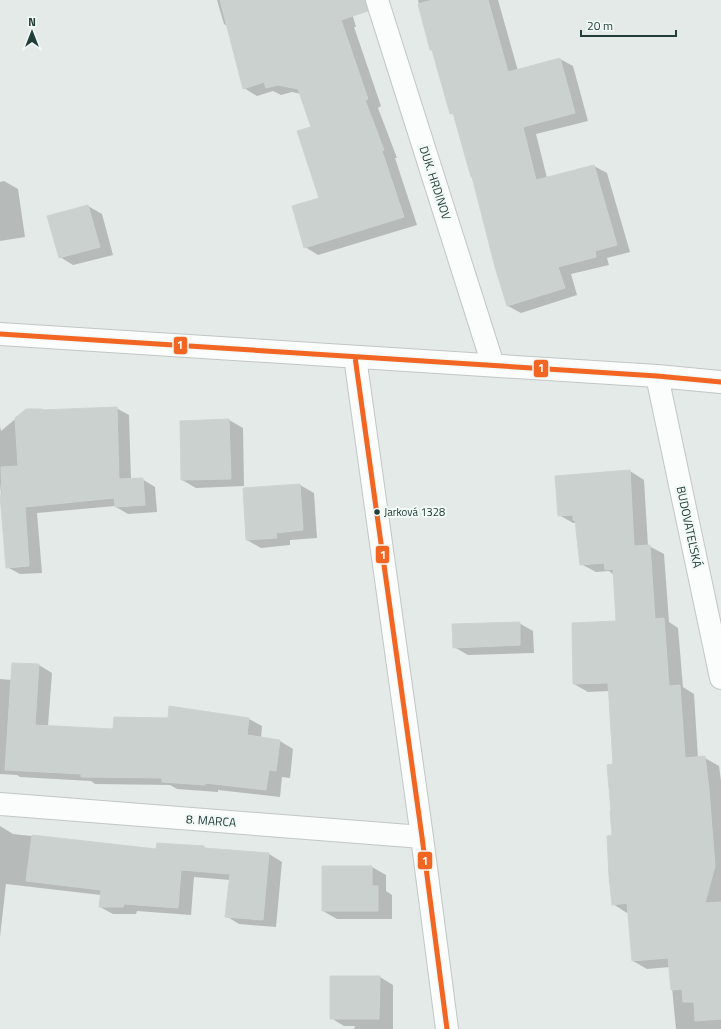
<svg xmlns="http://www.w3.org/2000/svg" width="721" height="1029" viewBox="0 0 721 1029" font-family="'Titillium Web',sans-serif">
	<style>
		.shadow { fill: #0003 }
		.building { fill: #cbd1cf; stroke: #cdd3d1 }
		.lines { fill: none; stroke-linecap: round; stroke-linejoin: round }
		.minor-casing { stroke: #c1c7c5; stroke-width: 24 }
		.minor { stroke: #fbfcfc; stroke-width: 22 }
		.bus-1-casing { stroke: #f2f9f6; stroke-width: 8 }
		.bus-1 { stroke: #f26522; stroke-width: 5 }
		.bus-dot { fill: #213e39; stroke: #f2f9f6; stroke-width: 1.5 }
		.labels { text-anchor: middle; stroke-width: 4; stroke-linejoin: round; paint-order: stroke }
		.bus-label { font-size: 11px; fill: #213e39; stroke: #f2f9f6; text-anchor: start }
		.street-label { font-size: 12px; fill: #213e39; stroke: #f2f9f6 }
		.line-badge { stroke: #f2f9f6; stroke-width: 1.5 }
		.badge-label { font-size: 11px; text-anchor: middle; font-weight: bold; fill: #fff }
	</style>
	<rect width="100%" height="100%" fill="#e4eae8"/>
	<!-- shadow -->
	<path class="shadow" d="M217,0H348L356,27H354L381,106L378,108L397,158H395L417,225L318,255L305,247L321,199L313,127L301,94L292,92L281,95L273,91L257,96L244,88L227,26L224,24Z
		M418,0H498L518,71L560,59L573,66L588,121L536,134L547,178L594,166L607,173L630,252L607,258L609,265L571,274L577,295L521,313L508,306L496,267L473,177L455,116L451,113L433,51L431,50Z
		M4,181L18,189L25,237L0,241V182Z
		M88,206L102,214L113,255L73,265L60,257Z
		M116,408L129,415L131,480L142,479L155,487L157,512L128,514L116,507L115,506L37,513L42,573L20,574L7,567L0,483V426L1,431L26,410H42L43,411Z
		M229,420L243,428L244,486L196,488L182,480Z
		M630,471L644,480L648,546H649L664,554L669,622L678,628L683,687L694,694L698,758H705L719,766L721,781V1029H676L670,967L647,969L633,961L628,912L627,913L613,904L612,812L615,765L610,691L588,692L574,684L617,622L614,575L609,571L596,572L581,564L577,523H573L559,515L556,477Z
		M300,485L314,493L317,538L290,540V545L261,548L247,540Z
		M519,623L533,631L534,653L468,655L454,647Z
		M39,665L52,673L48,726L113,730L249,719L262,726L261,738L280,741L293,749L290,778L282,777L280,797L218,790V792L177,789L170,785L95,784L91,781L20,777L17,775L0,774V679L12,680Z
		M0,826L13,834L157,850L203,847L208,849L269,854L282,862L276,927L239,924L226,916L230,880L194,877L191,915L137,911L136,914H113L100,907L101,895L6,884L0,937Z
		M323,867H372L386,875V891L392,895V919H337L323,911Z
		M380,977L393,985V1029H354L355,1026H344L331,1018Z"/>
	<!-- building -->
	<path class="building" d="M220,0H365L368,11L341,20L368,99L365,100L384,150L382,151L404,217L304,248L292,206L319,198L297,131L311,127L298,89L278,85L266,88L264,82L243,89Z
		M433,0H488L508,72L560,58L575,113L523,127L536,180L594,165L617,245L595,251L596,257L558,267L565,288L507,306L495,267L472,177H471L453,113L450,114L432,50H430L418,4Z
		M88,205L100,247L59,258L47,216Z
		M117,407L119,479L143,478L145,505L115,507L114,498L25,507L29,566L6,568L0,495H2L1,467L18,466L15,418L26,409H42V410Z
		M229,419L231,479L181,480L180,421Z
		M630,470L634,546L650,545L655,619L664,618L669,686L680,685L685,758L705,756L709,790L715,866L705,903L721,902V1019L695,1021L694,1002H683L682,989L671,990L668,958L632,961L627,903L612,905L609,876L607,836L612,835L610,811H611L607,765L613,764L608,683L573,684L572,623L616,621L613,569L605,570L604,563L580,565L575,520H573V515L558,516L555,476Z
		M300,484L303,530L276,533L277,538L246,540L243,488Z
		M520,622V645L453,648L452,624Z
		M12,663L39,664L35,725L113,729L114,717L168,718L169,706L249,718L247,735L280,740L276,771L269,770L266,790L205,783V785L162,782V778L81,777V774L5,770Z
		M32,835L156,849L157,843L204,846V848L269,853L263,920L225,917L230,874L181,870L178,908L124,904L123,907H99L101,890L26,881Z
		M322,866H372V886H378V911H322Z
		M330,976H380L379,1019H330Z"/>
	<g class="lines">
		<!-- minor casing -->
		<g class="minor-casing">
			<path id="minor" d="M377,0L493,365
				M0,334L657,376L721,382
				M355,357L422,837L447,1029
				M657,376L721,678
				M0,804L422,837"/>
		</g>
		<!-- minor -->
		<use href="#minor" class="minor"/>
		<!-- bus-1 casing -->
		<g class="bus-1-casing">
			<path id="bus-1" d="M0,334L657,376L721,382
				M355,357L422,837L447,1029"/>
		</g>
		<!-- bus-1 -->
		<use href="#bus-1" class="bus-1"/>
	</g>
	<!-- markers -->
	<circle class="bus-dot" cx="377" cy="512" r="3.5"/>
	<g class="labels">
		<!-- bus labels -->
		<g class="bus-label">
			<text x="384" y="516">Jarková 1328</text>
		</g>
		<!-- street labels -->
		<g class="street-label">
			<text transform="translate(435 183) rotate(72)" y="4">DUK. HRDINOV</text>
			<text transform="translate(689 527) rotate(78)" y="4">BUDOVATEĽSKÁ</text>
			<text transform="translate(211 821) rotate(4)" y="4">8. MARCA</text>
		</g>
	</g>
	<g class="line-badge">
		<rect x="173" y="336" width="15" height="19" rx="4" fill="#f26522"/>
		<rect x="533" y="359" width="16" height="19" rx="4" fill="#f26522"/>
		<rect x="375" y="545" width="15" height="19" rx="4" fill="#f26522"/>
		<rect x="417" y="851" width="16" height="19" rx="4" fill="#f26522"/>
	</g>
	<g class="badge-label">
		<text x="180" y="349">1</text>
		<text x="541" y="372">1</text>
		<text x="383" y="559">1</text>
		<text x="425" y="865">1</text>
	</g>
	<!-- north arrow -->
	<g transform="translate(32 32)" stroke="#f2f9f6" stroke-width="3" paint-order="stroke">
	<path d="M0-3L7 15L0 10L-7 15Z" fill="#213e39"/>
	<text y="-6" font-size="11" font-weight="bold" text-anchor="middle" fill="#213e39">N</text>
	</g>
	<!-- scale -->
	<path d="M581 30v6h95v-6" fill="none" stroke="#213e39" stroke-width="2"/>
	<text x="587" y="30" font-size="12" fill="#213e39" stroke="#f2f9f6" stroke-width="3" paint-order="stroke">20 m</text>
</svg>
